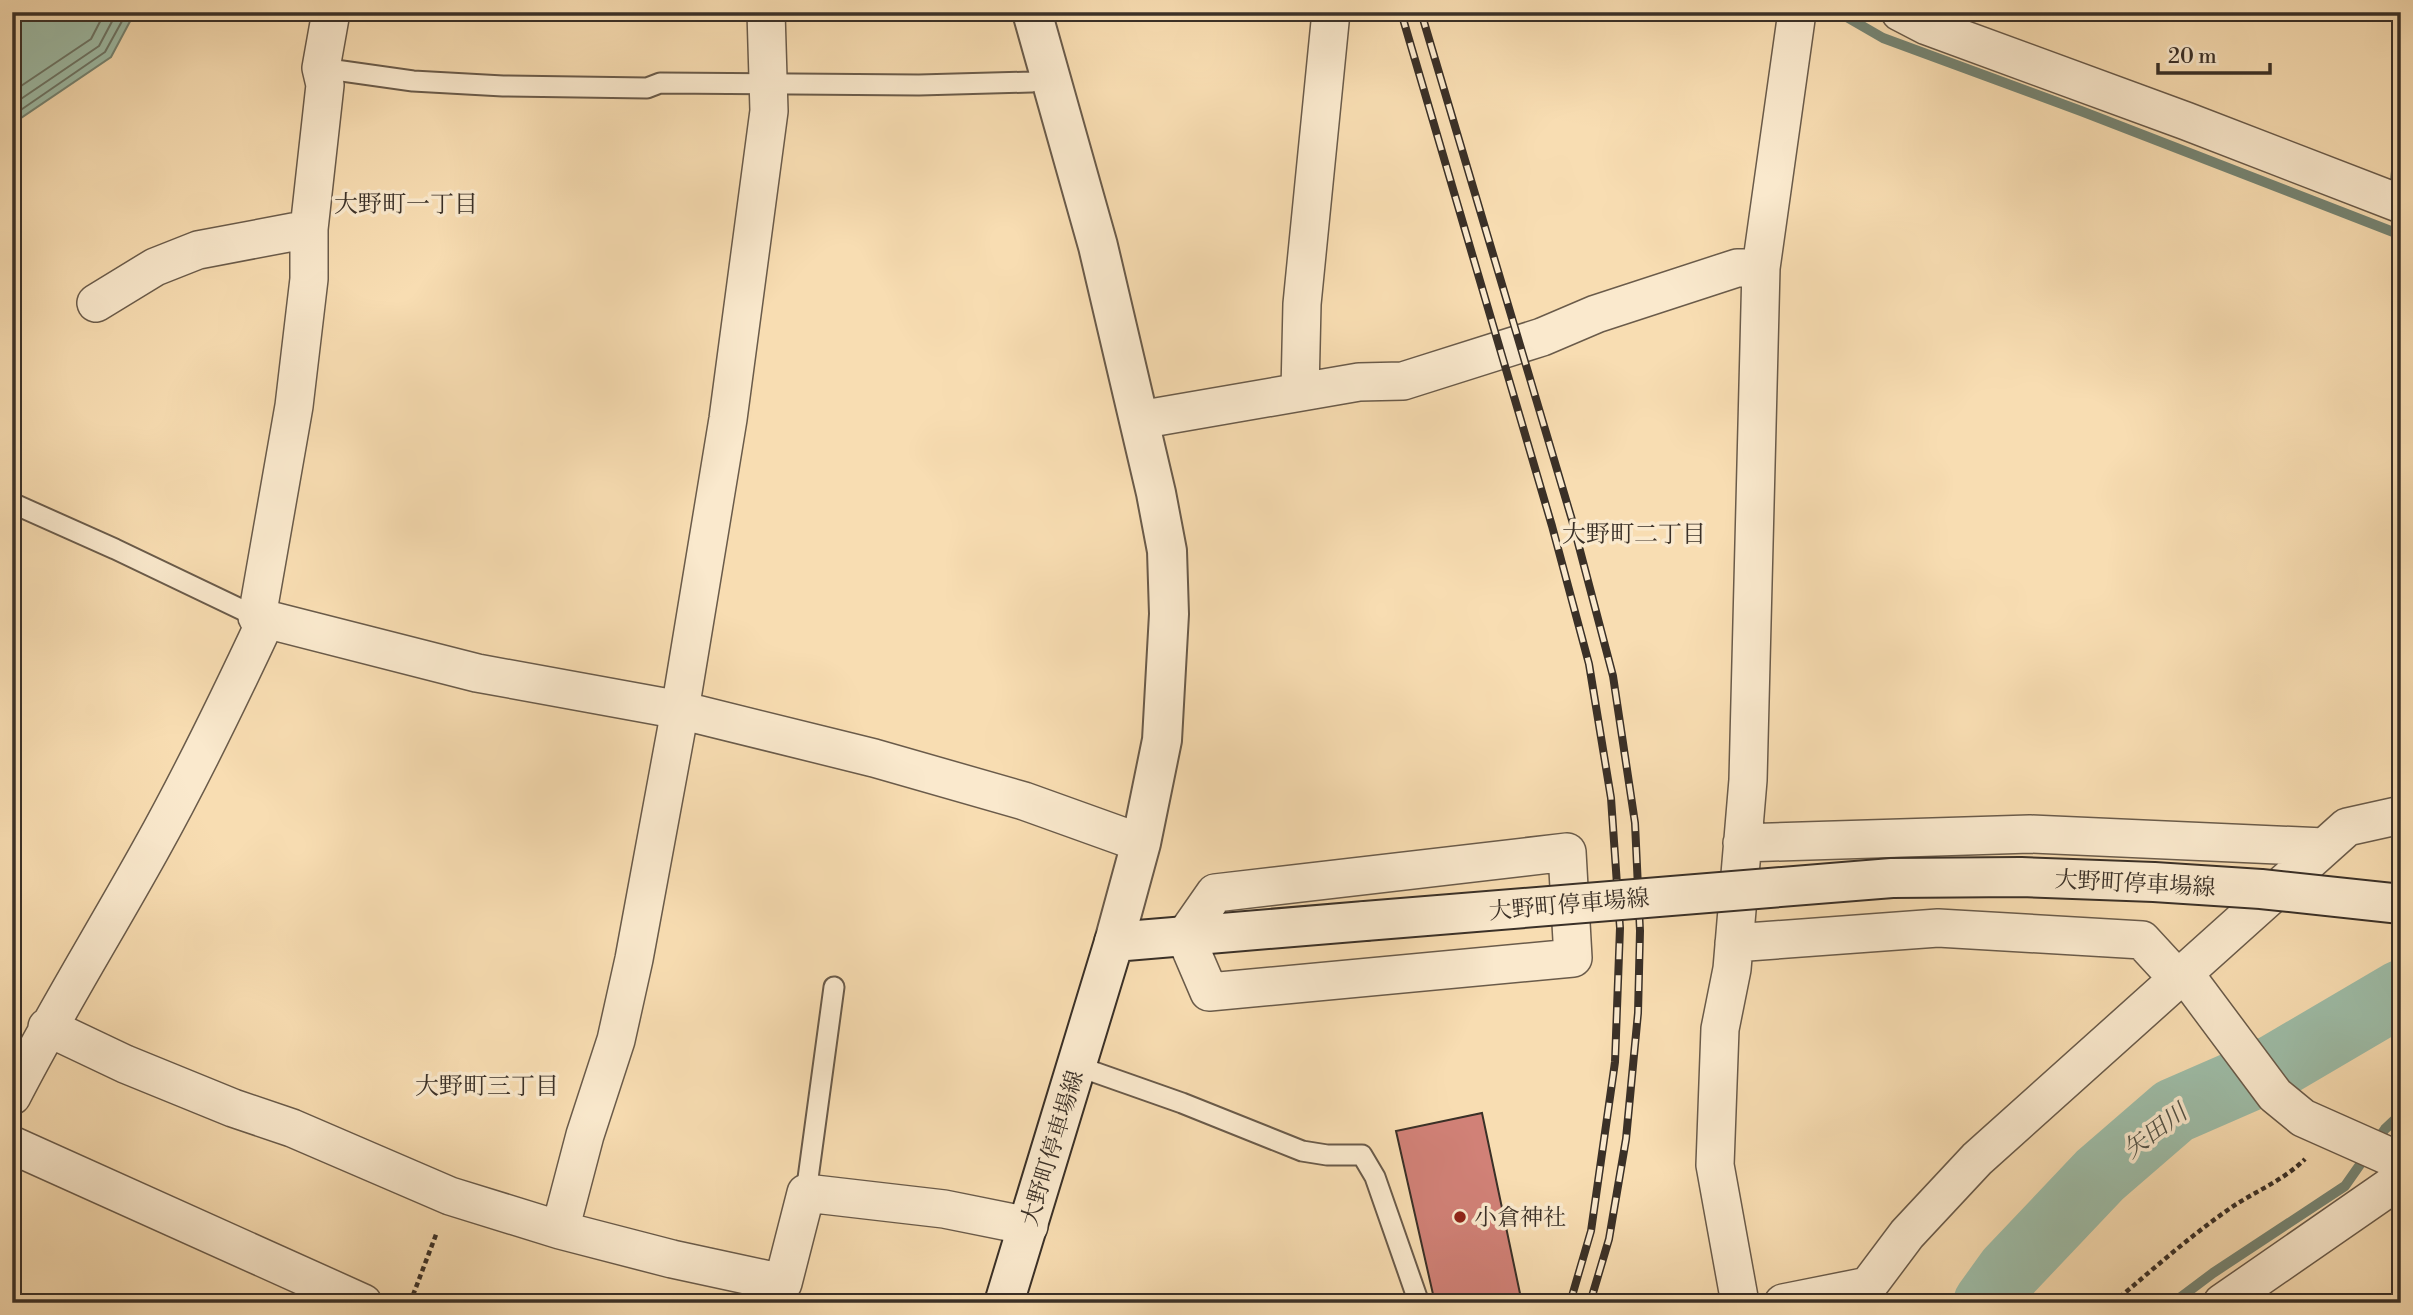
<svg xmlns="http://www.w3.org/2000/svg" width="2413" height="1315" viewBox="0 0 2413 1315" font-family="'Libre Bodoni','Noto Serif JP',serif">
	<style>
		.water { fill: #9ebda8; stroke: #768574; stroke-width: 2 }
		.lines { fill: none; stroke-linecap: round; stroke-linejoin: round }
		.shore { stroke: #6c7668; stroke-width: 2 }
		.stream { stroke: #768574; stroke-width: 10 }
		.river { stroke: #9ebda8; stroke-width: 66 }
		.building { fill: #d18177; stroke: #3a3027; stroke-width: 2 }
		.service-casing { stroke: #6a5b4a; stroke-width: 23 }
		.minor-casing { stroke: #6a5b4a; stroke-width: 40 }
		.tertiary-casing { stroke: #6a5b4a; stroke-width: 42 }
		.secondary-casing { stroke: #3a3027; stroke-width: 42 }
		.path { stroke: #3a3027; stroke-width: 4.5; stroke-dasharray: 5 3.5; stroke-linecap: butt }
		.service { stroke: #fae9cd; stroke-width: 19 }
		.minor { stroke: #fae9cd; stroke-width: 37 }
		.tertiary { stroke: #fae9cd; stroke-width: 38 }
		.secondary { stroke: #fae9cd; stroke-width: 38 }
		.rail-casing { stroke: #3a3027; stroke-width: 8 }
		.rail { stroke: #fae9cd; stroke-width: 5; stroke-dasharray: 16; stroke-linecap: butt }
		.secondary-bridge-casing { stroke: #3a3027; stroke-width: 42; stroke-linecap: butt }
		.secondary-bridge { stroke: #fae9cd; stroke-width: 38 }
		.poi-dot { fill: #8f2418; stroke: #fae9cd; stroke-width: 2.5 }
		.labels { text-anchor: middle; stroke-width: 7; stroke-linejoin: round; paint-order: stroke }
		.street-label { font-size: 23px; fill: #3a3027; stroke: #fae9cd }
		.poi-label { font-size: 23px; fill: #3a3027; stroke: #fae9cd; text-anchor: start }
		.neighbourhood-label { font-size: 24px; fill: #3a3027; stroke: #fae9cd }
		.water-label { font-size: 24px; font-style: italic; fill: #535347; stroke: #fae9cd }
	</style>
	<rect width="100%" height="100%" fill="#f8ddb2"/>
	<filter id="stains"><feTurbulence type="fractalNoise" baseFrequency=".00286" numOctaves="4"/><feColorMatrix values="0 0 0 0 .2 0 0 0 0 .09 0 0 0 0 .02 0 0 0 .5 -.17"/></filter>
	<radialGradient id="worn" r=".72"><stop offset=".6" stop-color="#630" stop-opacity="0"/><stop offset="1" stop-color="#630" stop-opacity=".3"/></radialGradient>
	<!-- water -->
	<path class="water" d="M12,12H135L111,57L12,124Z"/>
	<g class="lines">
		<!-- shore -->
		<path class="shore" d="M12,92L91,39L105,12
			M12,105L99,46L117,12
			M12,116L105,52L127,12"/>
		<!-- stream -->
		<path class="stream" d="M1838,12L1883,38L2081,111L2401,235
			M2401,123L2395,181L2401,183
			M2173,1303L2213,1273L2345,1186L2385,1129L2401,1114"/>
		<!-- river -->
		<path class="river" d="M1986,1303L2009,1271L2100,1175L2174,1111L2275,1067L2401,993"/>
	</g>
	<!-- building -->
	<path class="building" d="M1482,1113L1522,1303H1435L1396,1131Z"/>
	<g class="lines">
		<!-- service casing -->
		<g class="service-casing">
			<path id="service" d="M321,68L413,81L503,86L647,88L660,83L919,85L1031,82L1051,77
				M12,503L115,549L257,617
				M1077,1066L1182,1103L1302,1151L1327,1155H1362L1375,1177L1419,1303
				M806,1193L834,987"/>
		</g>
		<!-- minor casing -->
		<g class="minor-casing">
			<path id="minor" d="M331,12L321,68L325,85L309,229V279L294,406L257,617L477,673L680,710L874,758L1024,801L1141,843
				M1900,12L1927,26L2186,121L2401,204
				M96,303L155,267L198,250L309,229
				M1300,391L1302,304L1331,12
				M1139,420L1359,382L1403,381L1542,337L1596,314L1737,268H1761
				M1742,843L2030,834L2324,847
				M1567,852L1573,958L1209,992L1185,936L1215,893Z
				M1734,943L1938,928L2142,940L2178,979
				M2184,973L2275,1095L2303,1118L2393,1158L2401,1166
				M47,1027L125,1064L233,1108L292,1128L450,1196L560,1230L672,1259L783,1283L806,1193L944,1209L1029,1226
				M12,1096C55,1012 105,932 151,849C193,774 230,697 266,620
				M12,1145L363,1303
				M560,1230L585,1135L616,1040L634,959L680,710L728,419L769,111L766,12
				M1740,1303L1715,1165L1720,1029L1732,969L1748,780L1761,268L1797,12
				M1783,1303L1868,1286L1907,1234L1977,1159L2347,827L2401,815
				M2222,1303L2401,1179"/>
		</g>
		<!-- tertiary casing -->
		<g class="tertiary-casing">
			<path id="tertiary" d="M1032,12L1098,246L1156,493L1167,551L1169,614L1162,740L1141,843L1114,942"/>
		</g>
		<!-- secondary casing -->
		<g class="secondary-casing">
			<path id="secondary" d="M1004,1303L1114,942L1365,921"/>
		</g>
		<!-- path -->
		<path class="path" d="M410,1303L437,1232
			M2113,1303C2152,1270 2190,1236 2232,1207C2256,1191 2284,1180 2305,1159"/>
		<!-- service -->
		<use href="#service" class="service"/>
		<!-- minor -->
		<use href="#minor" class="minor"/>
		<!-- tertiary -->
		<use href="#tertiary" class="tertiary"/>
		<!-- secondary -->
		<use href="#secondary" class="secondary"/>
		<!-- rail casing -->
		<g class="rail-casing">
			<path id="rail" d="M1401,12L1552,526L1589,664L1611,798L1620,928L1615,1062L1591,1231L1570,1303
				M1421,12L1572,520L1613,676L1635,823L1640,931L1638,1013L1626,1139L1609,1239L1590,1303"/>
		</g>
		<!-- rail -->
		<use href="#rail" class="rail"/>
		<!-- secondary-bridge casing -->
		<g class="secondary-bridge-casing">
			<path id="secondary-bridge" d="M1365,921L1892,878L2021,877L2154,882L2261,889L2401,904"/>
		</g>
		<!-- secondary-bridge -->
		<use href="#secondary-bridge" class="secondary-bridge"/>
	</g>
	<!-- markers -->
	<circle class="poi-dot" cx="1460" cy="1217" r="7"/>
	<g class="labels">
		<!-- street labels -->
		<g class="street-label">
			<text transform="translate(2135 883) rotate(3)" y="8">大野町停車場線</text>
			<text transform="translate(1569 904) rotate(-5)" y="8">大野町停車場線</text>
			<text transform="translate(1052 1148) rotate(-73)" y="8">大野町停車場線</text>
		</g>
		<!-- poi labels -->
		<g class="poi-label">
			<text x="1474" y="1225">小倉神社</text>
		</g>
		<!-- neighbourhood labels -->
		<g class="neighbourhood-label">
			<text x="406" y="212">大野町一丁目</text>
			<text x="1634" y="542">大野町二丁目</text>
			<text x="487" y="1094">大野町三丁目</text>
		</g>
		<!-- water labels -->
		<g class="water-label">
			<text transform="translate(2155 1131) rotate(-37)" y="8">矢田川</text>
		</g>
	</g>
	<!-- margin -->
	<rect width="2413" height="1315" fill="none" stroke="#f8ddb2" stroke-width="42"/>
	<rect x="14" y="14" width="2385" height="1287" fill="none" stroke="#3a3027" stroke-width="3.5"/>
	<rect x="21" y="21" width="2371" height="1273" fill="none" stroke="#3a3027" stroke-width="2"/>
	<!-- scale -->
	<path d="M2158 63v10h112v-10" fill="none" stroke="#3a3027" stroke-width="3.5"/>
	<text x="2168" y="63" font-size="21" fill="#3a3027" stroke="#fae9cd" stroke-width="5" paint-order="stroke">20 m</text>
	<rect width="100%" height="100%" filter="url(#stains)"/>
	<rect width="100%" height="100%" fill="url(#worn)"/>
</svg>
